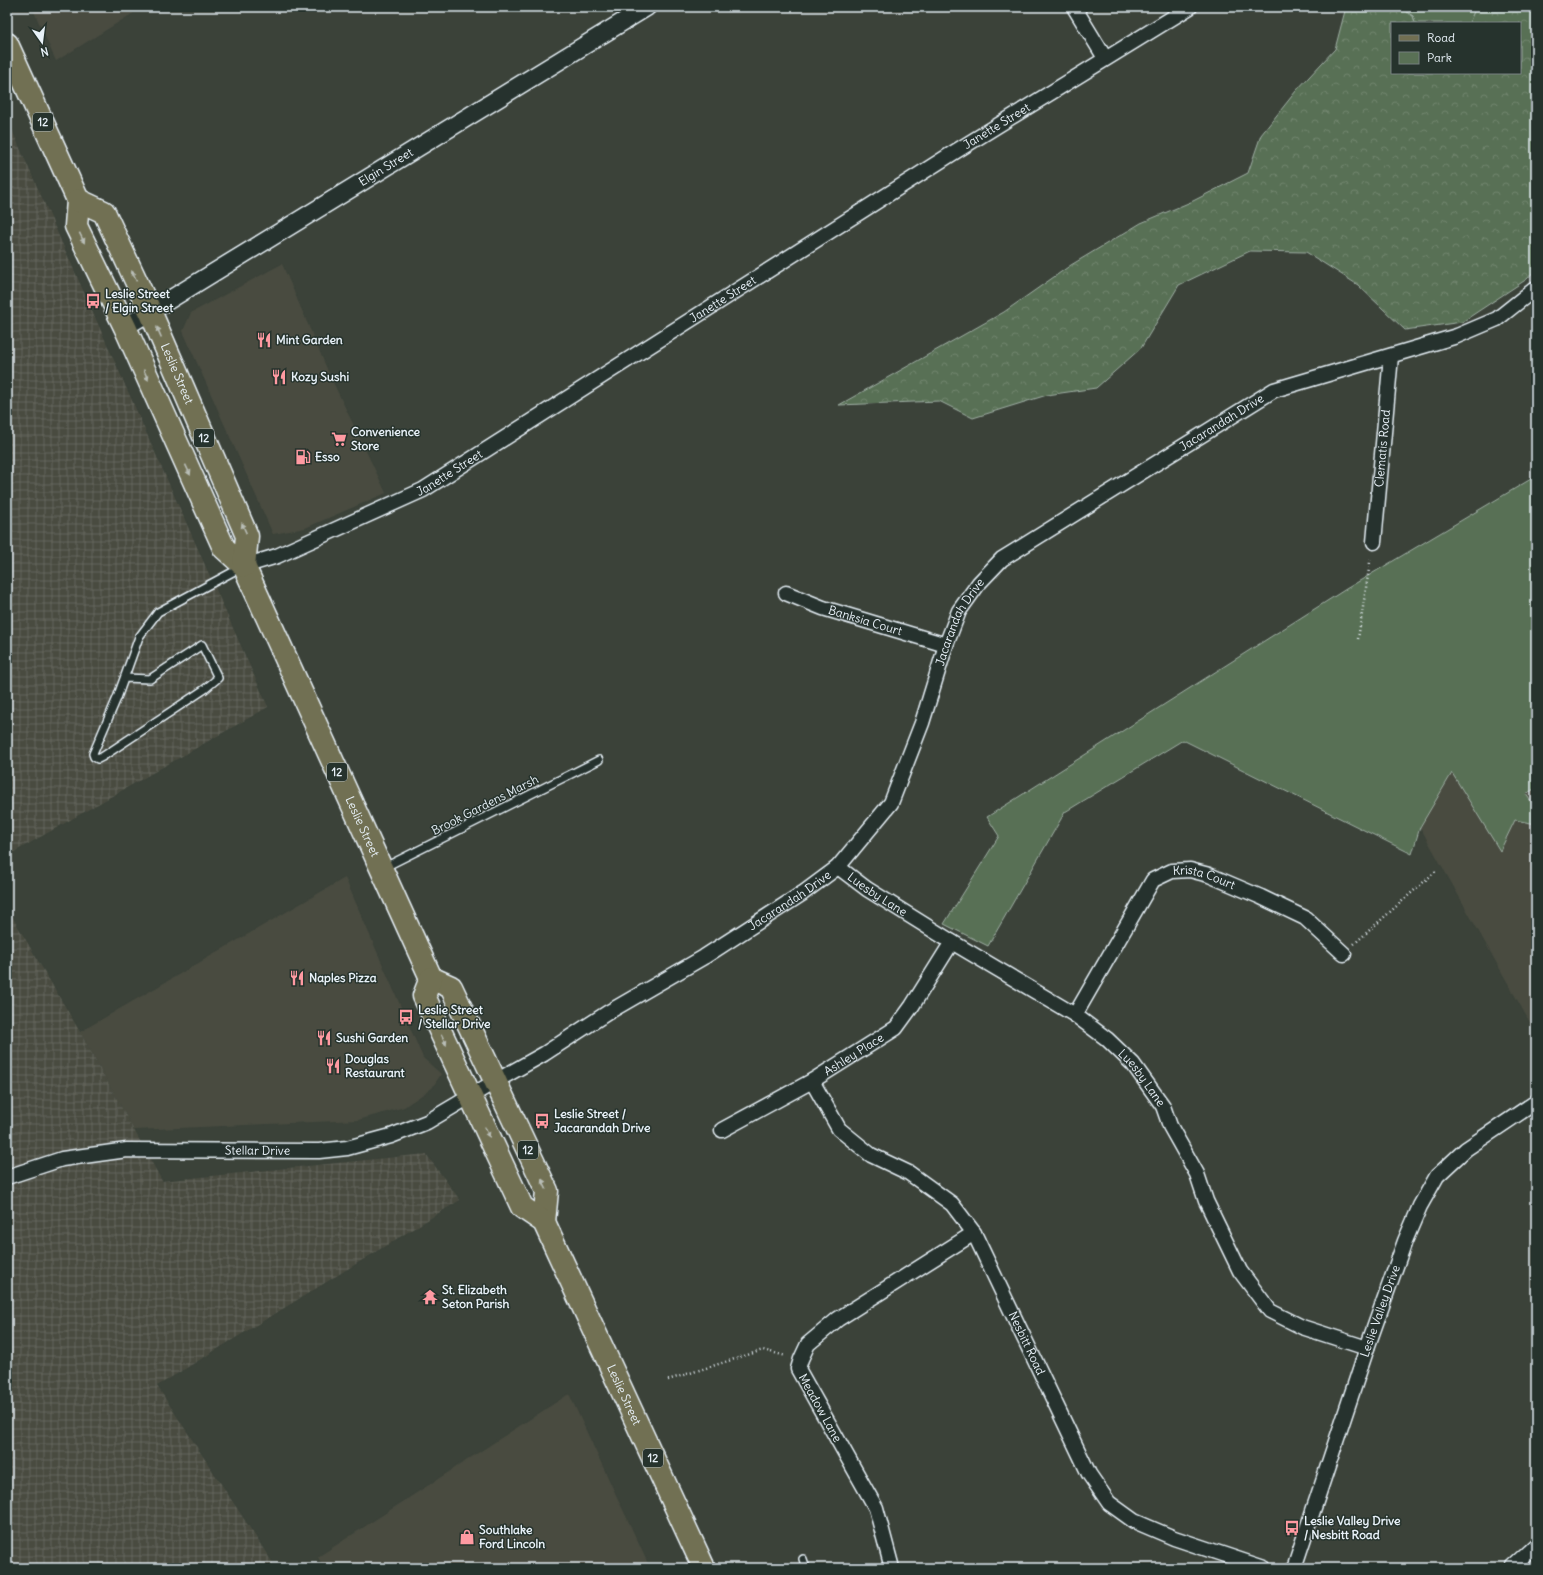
<svg xmlns="http://www.w3.org/2000/svg" width="1543" height="1575" viewBox="0 0 1543 1575" font-family="Delius,sans-serif">
	<style>
		.built { fill: #4a4c41 }
		.industrial { fill: url(#industrial-grid) }
		.green { fill: #597055; stroke: #a0b0a6 }
		.forest { fill: url(#forest-crowns); stroke: #a0b0a6 }
		.lines { fill: none; stroke-linecap: round; stroke-linejoin: round }
		.service-casing { stroke: #e8f1f8; stroke-width: 10 }
		.minor-casing { stroke: #e8f1f8; stroke-width: 17 }
		.tertiary-casing { stroke: #e8f1f8; stroke-width: 20 }
		.primary-casing { stroke: #e8f1f8; stroke-width: 25 }
		.path { stroke: #e8f1f8; stroke-width: 2.5; stroke-dasharray: 1 3; stroke-linecap: butt }
		.service { stroke: #26332d; stroke-width: 7 }
		.minor { stroke: #26332d; stroke-width: 14 }
		.tertiary { stroke: #26332d; stroke-width: 17 }
		.primary { stroke: #716f52; stroke-width: 22 }
		.oneway { fill: #b8bdb6 }
		.labels { text-anchor: middle; stroke-width: 3; stroke-linejoin: round; paint-order: stroke }
		.shield { fill: #26332d; stroke: #aeb8bb; stroke-width: 1 }
		.shield-label { font-size: 11px; font-weight: bold; fill: #e8f1f8 }
		.street-label { font-size: 12px; fill: #e8f1f8; stroke: #26332d }
		.poi-label { font-size: 12px; font-weight: bold; fill: #e8f1f8; stroke: #26332d; text-anchor: start }
	</style>
	<defs>
		<pattern id="industrial-grid" width="8" height="8" patternUnits="userSpaceOnUse"><rect width="8" height="8" fill="#4a4c41"/><path d="M0 4h8M4 0v8" fill="none" stroke="#64665d"/></pattern>
		<pattern id="forest-crowns" width="20" height="18" patternUnits="userSpaceOnUse"><rect width="20" height="18" fill="#597055"/><path d="M2 6a3 3 0 1 1 6 0M12 15a3 3 0 1 1 6 0" fill="none" stroke="#71856e"/></pattern>
	</defs>
	<rect width="100%" height="100%" fill="#3b4239"/>
	<filter id="ink" filterUnits="userSpaceOnUse"><feTurbulence type="fractalNoise" baseFrequency=".025" numOctaves="2"/><feDisplacementMap in="SourceGraphic" scale="8" xChannelSelector="R" yChannelSelector="G"/><feConvolveMatrix kernelMatrix="1 2 1 2 8 2 1 2 1" color-interpolation-filters="sRGB"/></filter>
	<g filter="url(#ink)">
		<!-- built -->
		<path class="built" d="M32,7H143L56,61Z
			M282,264L330,376L386,493L305,528L273,534L183,331L191,313Z
			M1536,700V1033L1420,827L1478,728Z
			M345,878L423,1058L441,1074L432,1088L404,1107L358,1120L134,1130L80,1032Z
			M569,1394L650,1568H324L318,1557Z"/>
		<!-- industrial -->
		<path class="industrial" d="M7,119L268,707L7,856Z
			M7,908L80,1032L162,1181L426,1154L460,1200L157,1386L276,1568H7Z"/>
		<!-- green -->
		<path class="green" d="M1398,7H1476L1469,23H1415L1413,16Z
			M1536,476V788L1526,794L1536,809V824L1515,820L1500,851L1452,773L1420,827L1412,854L1183,740L1065,812L988,946L944,924L999,836L987,817L1346,589Z"/>
		<!-- forest -->
		<path class="forest" d="M1346,7H1398L1413,16L1415,23H1392V73H1520V23H1469L1476,7H1536V269L1527,279L1462,322L1405,330L1358,285L1306,252L1250,251L1179,285L1141,348L1096,388L1047,395L973,418L939,401L839,405L1004,312L1071,265L1141,223L1193,201L1248,173L1261,135L1296,91L1335,49Z"/>
		<g class="lines">
			<!-- service casing -->
			<g class="service-casing">
				<path id="service" d="M125,678L150,679L202,645L218,678L205,689L102,757L98,759L94,757L93,754L117,698L139,637L158,612L242,567
					M383,868L599,760
					M803,1559L806,1568"/>
			</g>
			<!-- minor casing -->
			<g class="minor-casing">
				<g id="minor">
					<path d="M1074,7L1105,58"/>
					<path id="s1" d="M1374,542L1391,356"/>
					<path id="s2" d="M244,566L277,556L423,490L953,153L1190,7"/>
					<path id="s3" d="M786,593L823,608L946,645"/>
					<path id="s4" d="M838,867L867,889L952,942L1075,1015L1107,1039L1133,1064L1163,1106L1170,1126L1197,1174L1206,1201L1240,1271L1270,1311L1302,1327L1367,1348"/>
					<path id="s5" d="M1075,1015L1153,880L1172,871L1190,870L1209,875L1261,897L1305,918L1344,954"/>
					<path id="s6" d="M812,1081L839,1129L871,1155L909,1173L952,1204L974,1233L1089,1474L1109,1503L1134,1521L1174,1538L1264,1568"/>
					<path id="s7" d="M722,1130L812,1081L896,1028L912,1006L952,942"/>
					<path id="s8" d="M7,1177L62,1159L127,1150L319,1151L347,1148L391,1136L427,1122L496,1081L544,1054L607,1013L704,957L803,893L838,867L891,803L922,723L946,645L959,611L979,583L1002,559L1274,390L1457,336L1497,319L1536,288"/>
					<path d="M892,1568L876,1508L798,1369L801,1359L808,1344L838,1319L974,1233"/>
					<path id="s9" d="M1294,1568L1367,1348L1405,1241L1420,1206L1437,1176L1466,1149L1536,1102"/>
					<path d="M1511,1568L1536,1545"/>
				</g>
			</g>
			<!-- tertiary casing -->
			<g class="tertiary-casing">
				<g id="tertiary">
					<path id="s10" d="M125,327L647,7"/>
				</g>
			</g>
			<!-- primary casing -->
			<g class="primary-casing">
				<g id="primary">
					<path id="s11" d="M7,44L78,200L76,226L125,327L224,548L244,566L431,978L451,987L547,1191L544,1222"/>
					<path id="s12" d="M78,200L104,212L150,311L247,536L244,566"/>
					<path id="s13" d="M431,978L424,996L522,1207L544,1222L704,1568"/>
				</g>
			</g>
			<!-- path -->
			<path class="path" d="M1358,639L1371,556
				M1354,944L1436,871
				M668,1380L763,1350L786,1356"/>
			<!-- service -->
			<use href="#service" class="service"/>
			<!-- minor -->
			<use href="#minor" class="minor"/>
			<!-- tertiary -->
			<use href="#tertiary" class="tertiary"/>
			<!-- primary -->
			<use href="#primary" class="primary"/>
		</g>
		<!-- one-way arrows -->
		<defs><path id="oneway-solid" d="M-6-.8H1V-3.2L6.5 0L1 3.2V.8H-6Z"/></defs>
		<g class="oneway">
			<use href="#oneway-solid" transform="translate(82 238) rotate(64)"/>
			<use href="#oneway-solid" transform="translate(134 276) rotate(-115)"/>
			<use href="#oneway-solid" transform="translate(159 332) rotate(-113)"/>
			<use href="#oneway-solid" transform="translate(146 375) rotate(66)"/>
			<use href="#oneway-solid" transform="translate(188 470) rotate(65)"/>
			<use href="#oneway-solid" transform="translate(244 528) rotate(-114)"/>
			<use href="#oneway-solid" transform="translate(444 1040) rotate(65)"/>
			<use href="#oneway-solid" transform="translate(487 1132) rotate(65)"/>
			<use href="#oneway-solid" transform="translate(544 1184) rotate(-115)"/>
		</g>
	</g>
	<!-- icons -->
	<defs>
		<g id="bus-bare" transform="scale(1.2)"><path d="M-5-6H5V4H4V6H2V4H-2V6H-4V4H-5ZM-3.5-4V0h7V-4ZM-3.5 1.2v1.5H-2V1.2ZM2 1.2v1.5H3.5V1.2Z" fill="#ff9aa2" stroke="#26332d" stroke-width="2.5" paint-order="stroke"/></g>
		<g id="restaurant-bare" transform="scale(1.2)"><path d="M-5-6h1v4h1v-4h1v4h1v-4h1v5L-1.5 .5V6h-2V.5L-5-1ZM5-6V6H3V1.5H1.5Q1.5-4 5-6Z" fill="#ff9aa2" stroke="#26332d" stroke-width="2.5" paint-order="stroke"/></g>
		<g id="supermarket-bare" transform="scale(1.2)"><path d="M-6-5.5h2.5l.6 2H6L4.5 2H-2.5L-4.4-4H-6ZM-1.5 3.2a1.3 1.3 0 1 0 .1 0ZM3 3.2a1.3 1.3 0 1 0 .1 0Z" fill="#ff9aa2" stroke="#26332d" stroke-width="2.5" paint-order="stroke"/></g>
		<g id="fuel-bare" transform="scale(1.2)"><path d="M-5.5-6h7V0h2V4h1.3V-2.5L3-4.5l.8-.8L6-3V5H2.5V1h-1V6h-7ZM-4.2-4.7v3.2H.2V-4.7Z" fill="#ff9aa2" stroke="#26332d" stroke-width="2.5" paint-order="stroke"/></g>
		<g id="temple-bare" transform="scale(1.2)"><path d="M0-6L5-2H3V0L6.5 2.5H4V6H1.5V3h-3V6H-4V2.5H-6.5L-3 0V-2H-5Z" fill="#ff9aa2" stroke="#26332d" stroke-width="2.5" paint-order="stroke"/></g>
		<g id="shop-bare" transform="scale(1.2)"><path d="M-5-2.5h2.3a2.7 3.5 0 0 1 5.4 0H5L5.5 6h-11ZM-1.5-2.5h3a1.5 2.3 0 0 0-3 0Z" fill="#ff9aa2" stroke="#26332d" stroke-width="2.5" paint-order="stroke"/></g>
	</defs>
	<g fill-rule="evenodd">
		<use href="#bus-bare" x="93" y="301"/>
		<use href="#restaurant-bare" x="264" y="340"/>
		<use href="#restaurant-bare" x="279" y="377"/>
		<use href="#supermarket-bare" x="339" y="439"/>
		<use href="#fuel-bare" x="303" y="457"/>
		<use href="#restaurant-bare" x="297" y="978"/>
		<use href="#bus-bare" x="406" y="1017"/>
		<use href="#restaurant-bare" x="324" y="1038"/>
		<use href="#restaurant-bare" x="333" y="1066"/>
		<use href="#bus-bare" x="542" y="1121"/>
		<use href="#temple-bare" x="430" y="1297"/>
		<use href="#bus-bare" x="1292" y="1528"/>
		<use href="#shop-bare" x="467" y="1537"/>
	</g>
	<g class="labels">
		<!-- shield labels -->
		<g class="shield">
			<rect x="33" y="113" width="20" height="18" rx="3"/>
			<rect x="194" y="429" width="20" height="18" rx="3"/>
			<rect x="327" y="763" width="20" height="18" rx="3"/>
			<rect x="518" y="1141" width="20" height="18" rx="3"/>
			<rect x="643" y="1449" width="20" height="18" rx="3"/>
		</g>
		<g class="shield-label">
			<text x="43" y="126">12</text>
			<text x="204" y="442">12</text>
			<text x="337" y="776">12</text>
			<text x="528" y="1154">12</text>
			<text x="653" y="1462">12</text>
		</g>
		<!-- street labels -->
		<g class="street-label">
			<text dy="4" stroke="none"><textPath href="#s2" startOffset="874">Janette Street</textPath></text>
			<text dy="4" stroke="none"><textPath href="#s10" startOffset="306">Elgin Street</textPath></text>
			<text dy="4" stroke="none"><textPath href="#s2" startOffset="550">Janette Street</textPath></text>
			<text dy="4" stroke="none"><textPath href="#s12" startOffset="206">Leslie Street</textPath></text>
			<text dy="4" stroke="none"><textPath href="#s8" startOffset="1525">Jacarandah Drive</textPath></text>
			<text dy="4" stroke="none"><textPath href="#s1" startOffset="94">Clematis Road</textPath></text>
			<text dy="4" stroke="none"><textPath href="#s2" startOffset="226">Janette Street</textPath></text>
			<text dy="4" stroke="none"><textPath href="#s3" startOffset="84">Banksia Court</textPath></text>
			<text dy="4" stroke="none"><textPath href="#s8" startOffset="1189">Jacarandah Drive</textPath></text>
			<text transform="translate(485 805) rotate(-27)" y="4">Brook Gardens Marsh</text>
			<text dy="4" stroke="none"><textPath href="#s11" startOffset="865">Leslie Street</textPath></text>
			<text dy="4" stroke="none"><textPath href="#s5" startOffset="210">Krista Court</textPath></text>
			<text dy="4" stroke="none"><textPath href="#s4" startOffset="48">Luesby Lane</textPath></text>
			<text dy="4" stroke="none"><textPath href="#s8" startOffset="853">Jacarandah Drive</textPath></text>
			<text dy="4" stroke="none"><textPath href="#s7" startOffset="152">Ashley Place</textPath></text>
			<text dy="4" stroke="none"><textPath href="#s4" startOffset="372">Luesby Lane</textPath></text>
			<text dy="4" stroke="none"><textPath href="#s8" startOffset="254">Stellar Drive</textPath></text>
			<text dy="4" stroke="none"><textPath href="#s9" startOffset="271">Leslie Valley Drive</textPath></text>
			<text dy="4" stroke="none"><textPath href="#s6" startOffset="350">Nesbitt Road</textPath></text>
			<text dy="4" stroke="none"><textPath href="#s13" startOffset="469">Leslie Street</textPath></text>
			<text transform="translate(820 1408) rotate(61)" y="4">Meadow Lane</text>
		</g>
		<!-- poi labels -->
		<g class="poi-label">
			<text x="105" y="298">Leslie Street<tspan x="105" dy="14">/ Elgin Street</tspan></text>
			<text x="276" y="344">Mint Garden</text>
			<text x="291" y="381">Kozy Sushi</text>
			<text x="351" y="436">Convenience<tspan x="351" dy="14">Store</tspan></text>
			<text x="315" y="461">Esso</text>
			<text x="309" y="982">Naples Pizza</text>
			<text x="418" y="1014">Leslie Street<tspan x="418" dy="14">/ Stellar Drive</tspan></text>
			<text x="336" y="1042">Sushi Garden</text>
			<text x="345" y="1063">Douglas<tspan x="345" dy="14">Restaurant</tspan></text>
			<text x="554" y="1118">Leslie Street /<tspan x="554" dy="14">Jacarandah Drive</tspan></text>
			<text x="442" y="1294">St. Elizabeth<tspan x="442" dy="14">Seton Parish</tspan></text>
			<text x="1304" y="1525">Leslie Valley Drive<tspan x="1304" dy="14">/ Nesbitt Road</tspan></text>
			<text x="479" y="1534">Southlake<tspan x="479" dy="14">Ford Lincoln</tspan></text>
		</g>
	</g>
	<!-- margin -->
	<rect width="1543" height="1575" fill="none" stroke="#26332d" stroke-width="24"/>
	<rect x="12" y="12" width="1519" height="1551" fill="none" stroke="#e8f1f8" stroke-width="1.5" filter="url(#ink)"/>
	<!-- legend -->
	<rect x="1391" y="22" width="130" height="52" fill="#26332d" stroke="#747f7e"/>
	<rect x="1399" y="35" width="20" height="6" fill="#716f52" stroke="#747f7e"/>
	<text x="1427" y="42" font-size="12" fill="#e8f1f8">Road</text>
	<rect x="1399" y="52" width="20" height="12" fill="#597055" stroke="#747f7e"/>
	<text x="1427" y="62" font-size="12" fill="#e8f1f8">Park</text>
	<!-- north arrow -->
	<g transform="translate(42 42) rotate(166)" stroke="#26332d" stroke-width="3" paint-order="stroke">
	<path d="M0-3L7 15L0 10L-7 15Z" fill="#e8f1f8"/>
	<text y="-6" font-size="11" font-weight="bold" text-anchor="middle" fill="#e8f1f8">N</text>
	</g>
</svg>
